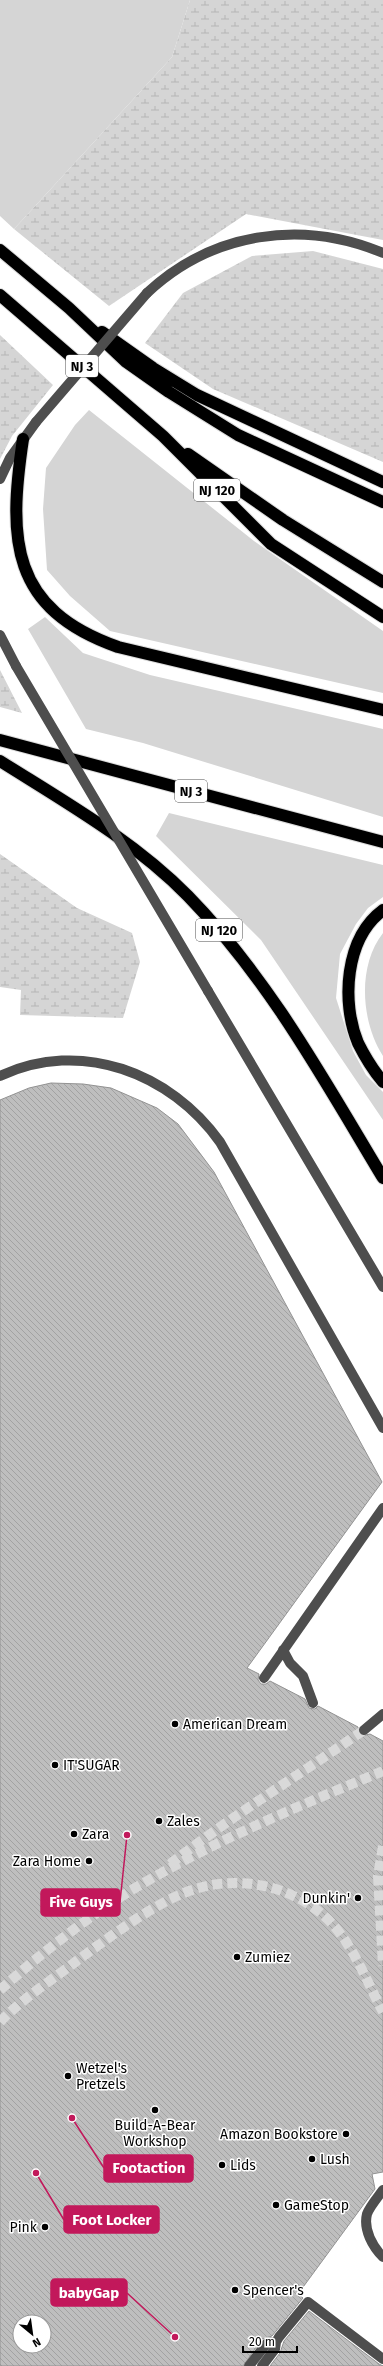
<svg xmlns="http://www.w3.org/2000/svg" width="383" height="2366" viewBox="0 0 383 2366" font-family="'Fira Sans',sans-serif">
	<style>
		.green { fill: #d5d5d5 }
		.wetland { fill: url(#wetland-marsh) }
		.building { fill: url(#building-back-hatch); stroke: #929292; fill-rule: evenodd }
		.lines { fill: none; stroke-linecap: round; stroke-linejoin: round }
		.minor-tunnel { stroke: #d9d9d9; stroke-width: 10; stroke-dasharray: 10 5; stroke-linecap: butt }
		.highway-casing { stroke: #dbdbdb; stroke-width: 14 }
		.minor { stroke: #4e4e4e; stroke-width: 10 }
		.highway { stroke: #000; stroke-width: 12 }
		.minor-bridge { stroke: #4e4e4e; stroke-width: 10 }
		.poi-dot { fill: #000; stroke: #fff; stroke-width: 1.5 }
		.labels { text-anchor: middle; stroke-width: 3; stroke-linejoin: round; paint-order: stroke }
		.shield { fill: #fff; stroke: #4c4c4c; stroke-width: 1 }
		.shield-label { font-size: 13px; font-weight: bold; fill: #000 }
		.poi-label { font-size: 14px; fill: #000; stroke: #fff; text-anchor: start }
		.leader { fill: none; stroke: #c2185b; stroke-width: 1.5 }
		.callout-dot { fill: #c2185b; stroke: #fff; stroke-width: 1.5 }
		.callout { fill: #c2185b; stroke: #c2185b; stroke-width: 1.5 }
		.callout-label { font-size: 15px; text-anchor: middle; font-weight: bold; fill: #fff }
	</style>
	<defs>
		<pattern id="wetland-marsh" width="20" height="14" patternUnits="userSpaceOnUse"><rect width="20" height="14" fill="#d5d5d5"/><path d="M1 5h8M5 5V1M11 12h8M15 12V8" fill="none" stroke="#b5b5b5"/></pattern>
		<pattern id="building-back-hatch" width="6" height="6" patternUnits="userSpaceOnUse"><rect width="6" height="6" fill="#bebebe"/><path d="M-1 5l2 2M0 0l6 6M5-1l2 2" fill="none" stroke="#a2a2a2"/></pattern>
	</defs>
	<rect width="100%" height="100%" fill="#fff"/>
	<!-- green -->
	<path class="green" d="M0,0H190L172,57L14,229L0,216Z
		M89,410L254,541L383,631V693L110,631L70,596L47,570L43,509L46,468L75,425Z
		M45,617L83,653L150,675L383,729V817L143,743L86,729L28,629Z
		M169,813L383,865V897L368,908L356,924L340,954L336,998L353,1051L366,1075L383,1092V1120L261,940L156,836Z
		M383,933V1056C361,1022 357,966 383,933Z"/>
	<!-- wetland -->
	<path class="wetland" d="M190,0H383V240L246,214L109,306L14,229L172,57Z
		M313,251L383,269V462L213,389L145,343L183,293L252,256Z
		M0,335L53,385L12,436L0,459Z
		M0,670L22,713L0,707Z
		M0,854L77,908L132,933L140,962L123,1018L20,1015L21,990L0,987Z"/>
	<!-- building -->
	<path class="building" d="M51,1083L83,1084L111,1088L157,1108L178,1124L214,1172L382,1482L247,1668L259,1674L258,1680L261,1684H266L270,1681L305,1699L309,1708L315,1709L318,1706L358,1727V1732L361,1736L370,1734L383,1741V2172L372,2174L375,2189L298,2294L303,2298L272,2336L262,2339L243,2366H0V1100L29,1088ZM20,2322H44V2346H20Z
		M309,2311L379,2364L383,2366H270L280,2353L284,2341Z"/>
	<g class="lines">
		<!-- minor-tunnel -->
		<path class="minor-tunnel" d="M383,1846L378,1876L383,1966
			M170,1864C232,1816 299,1775 364,1730
			M0,1990C44,1951 97,1909 149,1880C223,1837 304,1804 383,1771
			M0,2022C23,1998 52,1980 78,1960C108,1938 155,1903 189,1891C234,1875 286,1883 323,1915C351,1939 366,1980 383,2012"/>
		<!-- highway casing -->
		<g class="highway-casing">
			<path id="highway" d="M0,250L69,308L125,361L169,392L238,435L383,502
				M0,295L163,436L271,544L383,617
				M102,332L153,368L197,395L383,482
				M23,439C8,539 10,609 118,647L383,710
				M188,454L283,520L383,582
				M0,740L383,842
				M0,761C65,802 134,841 188,896C269,979 324,1080 383,1178
				M383,910C345,938 341,1002 358,1043C365,1057 373,1070 383,1082"/>
		</g>
		<!-- minor -->
		<path class="minor" d="M147,293C212,232 302,219 383,253
			M0,479L10,458L36,422
			M0,635L16,666
			M208,991L383,1287
			M0,1076C81,1038 171,1073 220,1142L383,1428
			M283,1650L290,1663L303,1676L313,1703
			M264,1678L383,1508
			M364,1730L383,1714
			M383,2190C378,2197 370,2206 367,2214C363,2230 373,2247 383,2257
			M249,2366L267,2343L276,2342
			M262,2366L275,2349L276,2342L279,2337L308,2302L383,2359"/>
		<!-- highway -->
		<use href="#highway" class="highway"/>
		<!-- minor-bridge -->
		<path class="minor-bridge" d="M36,422L147,293
			M16,666L208,991"/>
	</g>
	<!-- markers -->
	<g class="poi-dot">
		<circle cx="175" cy="1724" r="4"/>
		<circle cx="55" cy="1765" r="4"/>
		<circle cx="159" cy="1821" r="4"/>
		<circle cx="74" cy="1834" r="4"/>
		<circle cx="89" cy="1861" r="4"/>
		<circle cx="358" cy="1898" r="4"/>
		<circle cx="237" cy="1957" r="4"/>
		<circle cx="68" cy="2076" r="4"/>
		<circle cx="155" cy="2110" r="4"/>
		<circle cx="346" cy="2134" r="4"/>
		<circle cx="312" cy="2159" r="4"/>
		<circle cx="222" cy="2165" r="4"/>
		<circle cx="276" cy="2205" r="4"/>
		<circle cx="45" cy="2227" r="4"/>
		<circle cx="235" cy="2290" r="4"/>
	</g>
	<g class="labels">
		<!-- shield labels -->
		<g class="shield">
			<rect x="66" y="355" width="32" height="22" rx="3"/>
			<rect x="194" y="479" width="46" height="22" rx="3"/>
			<rect x="175" y="780" width="32" height="22" rx="3"/>
			<rect x="196" y="919" width="46" height="22" rx="3"/>
		</g>
		<g class="shield-label">
			<text x="82" y="371">NJ 3</text>
			<text x="217" y="495">NJ 120</text>
			<text x="191" y="796">NJ 3</text>
			<text x="219" y="935">NJ 120</text>
		</g>
		<!-- poi labels -->
		<g class="poi-label">
			<text x="183" y="1729">American Dream</text>
			<text x="63" y="1770">IT'SUGAR</text>
			<text x="167" y="1826">Zales</text>
			<text x="82" y="1839">Zara</text>
			<text x="81" y="1866" text-anchor="end">Zara Home</text>
			<text x="350" y="1903" text-anchor="end">Dunkin'</text>
			<text x="245" y="1962">Zumiez</text>
			<text x="76" y="2073">Wetzel's<tspan x="76" dy="16">Pretzels</tspan></text>
			<text x="155" y="2130" text-anchor="middle">Build-A-Bear<tspan x="155" dy="16">Workshop</tspan></text>
			<text x="338" y="2139" text-anchor="end">Amazon Bookstore</text>
			<text x="320" y="2164">Lush</text>
			<text x="230" y="2170">Lids</text>
			<text x="284" y="2210">GameStop</text>
			<text x="37" y="2232" text-anchor="end">Pink</text>
			<text x="243" y="2295">Spencer's</text>
		</g>
	</g>
	<!-- callouts -->
	<path class="leader" d="M127 1835L120 1902M72 2118L104 2168M36 2173L64 2220M175 2337L127 2293"/>
	<g class="callout-dot">
		<circle cx="127" cy="1835" r="4"/>
		<circle cx="72" cy="2118" r="4"/>
		<circle cx="36" cy="2173" r="4"/>
		<circle cx="175" cy="2337" r="4"/>
	</g>
	<g class="callout">
		<rect x="41" y="1889" width="79" height="27" rx="4"/>
		<rect x="104" y="2155" width="89" height="27" rx="4"/>
		<rect x="64" y="2206" width="95" height="27" rx="4"/>
		<rect x="51" y="2279" width="76" height="27" rx="4"/>
	</g>
	<g class="callout-label">
		<text x="81" y="1907">Five Guys</text>
		<text x="149" y="2173">Footaction</text>
		<text x="112" y="2225">Foot Locker</text>
		<text x="89" y="2298">babyGap</text>
	</g>
	<!-- north arrow -->
	<g transform="translate(32 2334) rotate(151)"><circle r="19" fill="#ffffff" stroke="#999999"/>
	<path d="M0-3L7 15L0 10L-7 15Z" fill="#000000"/>
	<text y="-6" font-size="11" font-weight="bold" text-anchor="middle" fill="#000000">N</text>
	</g>
	<!-- scale -->
	<path d="M243 2346v6h54v-6" fill="none" stroke="#000000" stroke-width="2"/>
	<text x="249" y="2346" font-size="12" fill="#000000" stroke="#ffffff" stroke-width="3" paint-order="stroke">20 m</text>
</svg>
